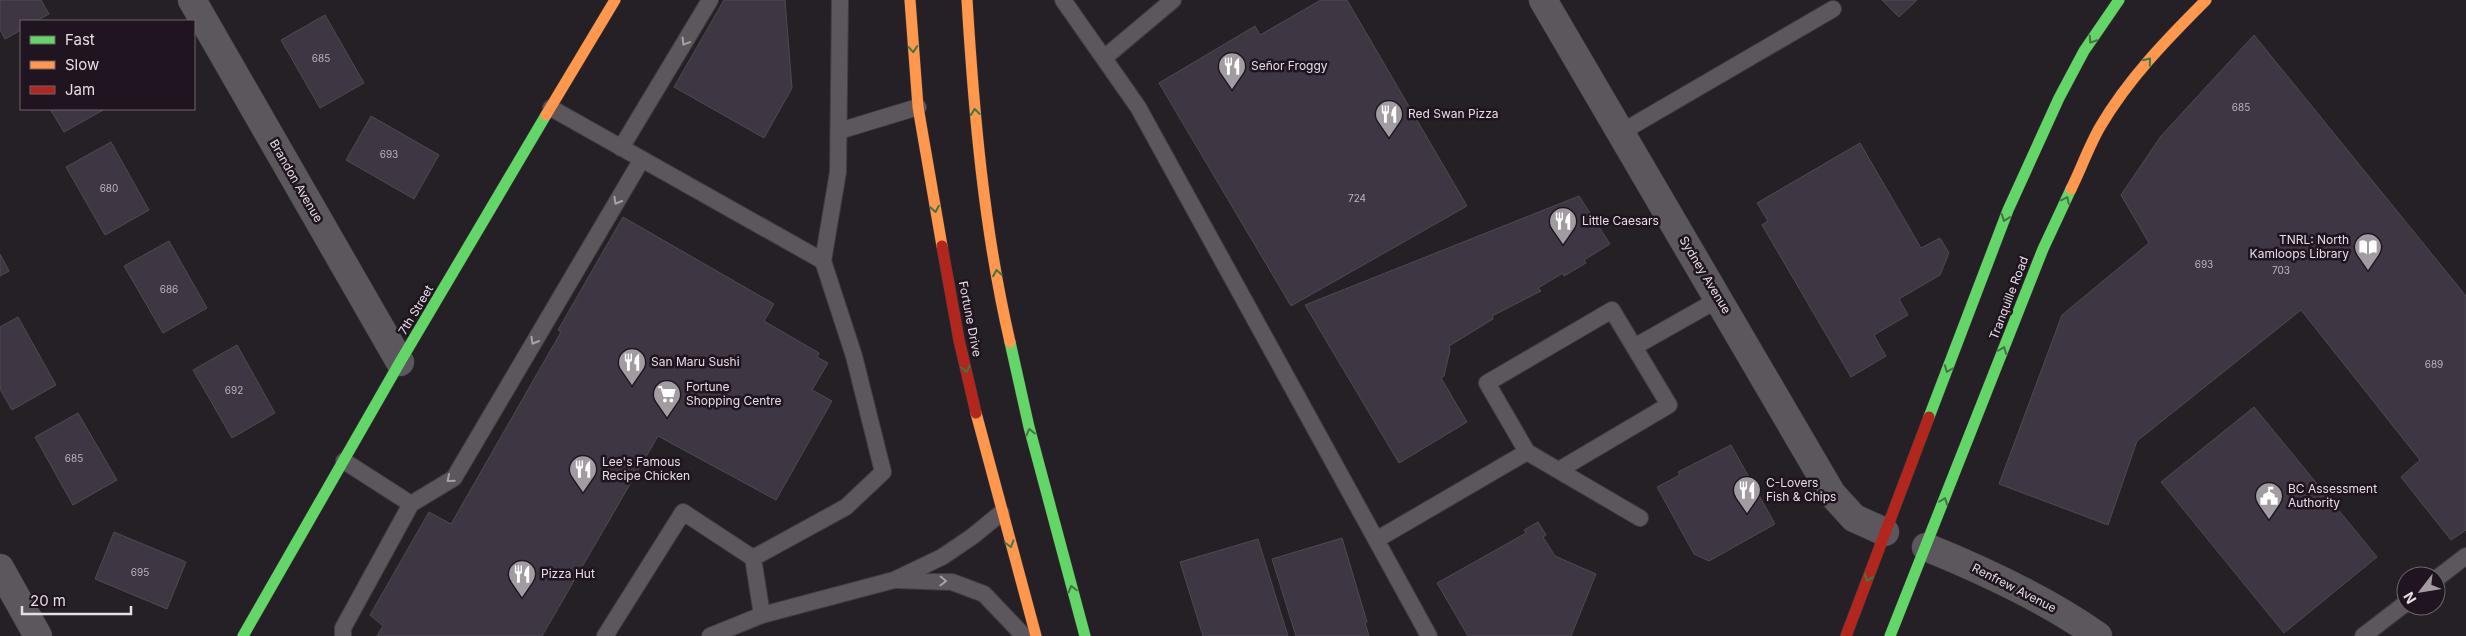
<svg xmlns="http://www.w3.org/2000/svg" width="2466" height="636" viewBox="0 0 2466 636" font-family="Inter,sans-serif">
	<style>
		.building { fill: #3f3644; stroke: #4e4a4f }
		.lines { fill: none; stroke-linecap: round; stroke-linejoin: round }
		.lane-casing { stroke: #413c41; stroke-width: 18 }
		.street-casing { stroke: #413c41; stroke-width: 29 }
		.fast-casing { stroke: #413c41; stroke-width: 12 }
		.slow-casing { stroke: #413c41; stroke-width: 12 }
		.jam-casing { stroke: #413c41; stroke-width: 12 }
		.lane { stroke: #5c575c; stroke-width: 16 }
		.street { stroke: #5c575c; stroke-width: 28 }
		.fast { stroke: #63d668; stroke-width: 11 }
		.slow { stroke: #ff974d; stroke-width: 11 }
		.jam { stroke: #b3261e; stroke-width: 11 }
		.oneway { stroke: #417544 }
		.oneway2 { stroke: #a7a1a7 }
		.labels { text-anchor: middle; stroke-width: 5; stroke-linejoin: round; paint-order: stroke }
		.number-label { font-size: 10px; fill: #bcb4bd }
		.poi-label { font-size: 12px; fill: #e5dee5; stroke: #1f141f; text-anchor: start }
		.street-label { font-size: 12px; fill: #e5dee5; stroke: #1f141f }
	</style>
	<rect width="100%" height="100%" fill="#252025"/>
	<!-- building -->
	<path class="building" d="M0,0H41L49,14L36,21H21V30L5,39L0,30Z
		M724,0H785L792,88L764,138L674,87Z
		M1321,0H1347L1467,206L1291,306L1159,83L1255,26L1260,35Z
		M1882,0H1917L1899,17Z
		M325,15L364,83L320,108L281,40Z
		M2254,35L2466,296V530L2451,540L2401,477L2420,460L2301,310L2137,441L2108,525L1999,484L2062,315L2149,243L2121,195L2161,136Z
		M50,109H105L64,132Z
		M371,116L439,155L414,199L346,160Z
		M111,142L149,210L105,235L66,167Z
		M1860,143L1921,248L1940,238L1949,253L1940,275L1899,299L1908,315L1874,335L1886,356L1851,377L1762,225L1768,221L1757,203Z
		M1579,196L1610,244L1584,260L1586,263L1564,276L1563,273L1538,288L1541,291L1492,316L1493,319L1449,346L1450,350L1444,376L1441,378L1467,422L1399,463L1305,305Z
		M623,217L774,304L764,321L819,353L817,357L828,363L812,390L832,401L776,500L658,436L542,636H377L383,626L370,615L429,512L451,524L561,332L558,330Z
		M169,241L207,308L163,333L124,266Z
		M0,254L9,271L0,276Z
		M18,317L56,385L12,410L0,389V327Z
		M237,345L275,413L232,438L193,370Z
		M2254,407L2377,557L2284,633L2161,482Z
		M78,413L117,480L73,505L35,437Z
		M1731,445L1775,524L1709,561L1694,554L1657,487L1680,475L1678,472Z
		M1538,522L1546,535L1543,537L1555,556L1596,574L1571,636H1468L1437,583L1526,533L1524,530Z
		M114,532L186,562L167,609L95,579Z
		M1342,538L1367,622L1365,623L1369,636H1296L1272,559Z
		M1258,539L1288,636H1203L1180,562Z"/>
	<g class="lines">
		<!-- lane casing -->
		<g class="lane-casing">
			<path id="lane" d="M1063,0L1138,107L1429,636
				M1104,58L1173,0
				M551,108L823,261L854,356L883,472L846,507L753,558
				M839,131L918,107
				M1620,133L1833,9
				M621,148L710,0
				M823,261L838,172L840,0
				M1634,347L1719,299
				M1527,452L1487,383L1612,310L1669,405L1559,470
				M344,461L411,504
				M1376,540L1527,452L1640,518
				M2436,579L2466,556
				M896,580L952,582L984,594L1024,636
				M343,636V628L411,504L454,478L642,159
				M605,636L683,512L753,558L762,615
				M710,636L762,615L894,580L942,557L973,536L1001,513
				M2363,636L2406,603"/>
		</g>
		<!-- street casing -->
		<g class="street-casing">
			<path id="street" d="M192,0L400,362
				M1543,0L1832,494L1854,518L1885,532
				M1926,547C1985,571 2046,599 2098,636
				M0,568L38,636"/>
		</g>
		<!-- fast casing -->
		<g class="fast-casing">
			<path id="fast" d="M1010,342L1029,427L1085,636
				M1929,417L2008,210L2059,98L2084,51L2119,0
				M243,636L400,362L546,115
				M1890,636L2043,249L2071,189"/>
		</g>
		<!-- slow casing -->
		<g class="slow-casing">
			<path id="slow" d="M910,0L918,107L942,246
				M967,0C974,115 984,230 1010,342
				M546,115L615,0
				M2071,189C2081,169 2089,146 2100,127C2128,79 2167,39 2206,0
				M976,413L1036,636"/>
		</g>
		<!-- jam casing -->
		<g class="jam-casing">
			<path id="jam" d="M942,246L959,340L976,413
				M1846,636L1929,417"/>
		</g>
		<!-- lane -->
		<use href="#lane" class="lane"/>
		<!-- street -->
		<use href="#street" class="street"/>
		<!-- fast -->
		<use href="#fast" class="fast"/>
		<!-- slow -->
		<use href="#slow" class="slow"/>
		<!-- jam -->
		<use href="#jam" class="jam"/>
	</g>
	<!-- one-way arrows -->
	<defs><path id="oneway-chevron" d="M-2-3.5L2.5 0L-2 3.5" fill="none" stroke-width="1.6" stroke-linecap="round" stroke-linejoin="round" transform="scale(1.25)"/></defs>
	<g class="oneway">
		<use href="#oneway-chevron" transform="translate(2092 40) rotate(123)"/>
		<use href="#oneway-chevron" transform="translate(913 49) rotate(85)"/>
		<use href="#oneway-chevron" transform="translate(2148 61) rotate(-51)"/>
		<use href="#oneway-chevron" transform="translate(975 112) rotate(-96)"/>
		<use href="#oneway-chevron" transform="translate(2066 200) rotate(-65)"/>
		<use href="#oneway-chevron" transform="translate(935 209) rotate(80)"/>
		<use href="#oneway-chevron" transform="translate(2005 218) rotate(110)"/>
		<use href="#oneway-chevron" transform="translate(997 273) rotate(-100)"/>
		<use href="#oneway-chevron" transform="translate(2003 350) rotate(-69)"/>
		<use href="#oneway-chevron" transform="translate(966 369) rotate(77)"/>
		<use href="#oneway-chevron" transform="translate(1948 369) rotate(111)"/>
		<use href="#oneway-chevron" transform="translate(1030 432) rotate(-104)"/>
		<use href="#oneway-chevron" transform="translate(1944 501) rotate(-69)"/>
		<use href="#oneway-chevron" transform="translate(1010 544) rotate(74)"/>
		<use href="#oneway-chevron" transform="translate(1868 578) rotate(110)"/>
		<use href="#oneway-chevron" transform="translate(1072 589) rotate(-105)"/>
	</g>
	<g class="oneway2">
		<use href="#oneway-chevron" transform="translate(685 42) rotate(121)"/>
		<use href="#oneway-chevron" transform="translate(617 201) rotate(120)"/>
		<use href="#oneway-chevron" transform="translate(534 341) rotate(120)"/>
		<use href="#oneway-chevron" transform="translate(450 479) rotate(140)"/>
		<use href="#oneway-chevron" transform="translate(943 581) rotate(1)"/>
	</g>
	<!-- icons -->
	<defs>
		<g id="restaurant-pin" transform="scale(1.4375)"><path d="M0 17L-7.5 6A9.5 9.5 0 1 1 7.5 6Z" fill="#a29ca2" stroke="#1f141f"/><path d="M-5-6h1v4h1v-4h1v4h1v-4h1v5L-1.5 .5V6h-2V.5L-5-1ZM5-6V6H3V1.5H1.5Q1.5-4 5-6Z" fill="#fff"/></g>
		<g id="library-pin" transform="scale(1.4375)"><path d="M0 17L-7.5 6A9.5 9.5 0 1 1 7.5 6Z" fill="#a29ca2" stroke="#1f141f"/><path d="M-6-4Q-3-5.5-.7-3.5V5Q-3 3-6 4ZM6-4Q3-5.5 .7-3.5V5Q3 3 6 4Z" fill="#fff"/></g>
		<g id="supermarket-pin" transform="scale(1.4375)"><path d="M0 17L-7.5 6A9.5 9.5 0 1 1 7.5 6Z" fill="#a29ca2" stroke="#1f141f"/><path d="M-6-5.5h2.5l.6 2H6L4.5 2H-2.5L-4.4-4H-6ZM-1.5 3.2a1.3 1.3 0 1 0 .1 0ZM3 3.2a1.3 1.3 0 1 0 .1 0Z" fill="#fff"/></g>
		<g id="civic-pin" transform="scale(1.4375)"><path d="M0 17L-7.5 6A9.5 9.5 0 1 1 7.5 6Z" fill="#a29ca2" stroke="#1f141f"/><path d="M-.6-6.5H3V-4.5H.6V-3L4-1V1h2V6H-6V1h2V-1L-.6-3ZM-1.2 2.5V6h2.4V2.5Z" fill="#fff"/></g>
	</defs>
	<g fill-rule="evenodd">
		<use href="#restaurant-pin" x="1232" y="66"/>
		<use href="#restaurant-pin" x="1389" y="114"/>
		<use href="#restaurant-pin" x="1563" y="221"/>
		<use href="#library-pin" x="2368" y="247"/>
		<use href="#restaurant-pin" x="632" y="362"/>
		<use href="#supermarket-pin" x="667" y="394"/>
		<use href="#restaurant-pin" x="583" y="469"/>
		<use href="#restaurant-pin" x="1747" y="490"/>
		<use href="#civic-pin" x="2269" y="496"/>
		<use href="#restaurant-pin" x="522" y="574"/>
	</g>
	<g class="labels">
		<!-- number labels -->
		<g class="number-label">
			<text x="321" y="62">685</text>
			<text x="2241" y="111">685</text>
			<text x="389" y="158">693</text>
			<text x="109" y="192">680</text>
			<text x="1357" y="202">724</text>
			<text x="2204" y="268">693</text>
			<text x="2281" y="274">703</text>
			<text x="169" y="293">686</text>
			<text x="2434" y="368">689</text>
			<text x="234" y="394">692</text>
			<text x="74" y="462">685</text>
			<text x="140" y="576">695</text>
		</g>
		<!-- poi labels -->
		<g class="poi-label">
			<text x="1251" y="70">Señor Froggy</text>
			<text x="1408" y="118">Red Swan Pizza</text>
			<text x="1582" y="225">Little Caesars</text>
			<text x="2349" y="244" text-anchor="end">TNRL: North<tspan x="2349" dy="14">Kamloops Library</tspan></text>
			<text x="651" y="366">San Maru Sushi</text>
			<text x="686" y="391">Fortune<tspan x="686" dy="14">Shopping Centre</tspan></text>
			<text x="602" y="466">Lee's Famous<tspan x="602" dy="14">Recipe Chicken</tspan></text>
			<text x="1766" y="487">C-Lovers<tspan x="1766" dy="14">Fish &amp; Chips</tspan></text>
			<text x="2288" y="493">BC Assessment<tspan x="2288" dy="14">Authority</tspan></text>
			<text x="541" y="578">Pizza Hut</text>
		</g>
		<!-- street labels -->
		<g class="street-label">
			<text transform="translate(296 181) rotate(60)" y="4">Brandon Avenue</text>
			<text transform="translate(1705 275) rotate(59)" y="4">Sydney Avenue</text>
			<text transform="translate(2009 298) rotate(-69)" y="4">Tranquille Road</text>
			<text transform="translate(416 310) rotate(-59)" y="4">7th Street</text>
			<text transform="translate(970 319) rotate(79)" y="4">Fortune Drive</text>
			<text transform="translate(2014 588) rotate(27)" y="4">Renfrew Avenue</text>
		</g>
	</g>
	<!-- legend -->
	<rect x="20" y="20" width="175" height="90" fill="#1f141f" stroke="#6e656e"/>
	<rect x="30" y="36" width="25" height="8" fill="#63d668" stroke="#6e656e"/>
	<text x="65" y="45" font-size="15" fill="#e5dee5">Fast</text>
	<rect x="30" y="61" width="25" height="8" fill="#ff974d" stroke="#6e656e"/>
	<text x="65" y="70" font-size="15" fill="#e5dee5">Slow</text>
	<rect x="30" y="86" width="25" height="8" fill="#b3261e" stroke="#6e656e"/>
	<text x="65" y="95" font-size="15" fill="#e5dee5">Jam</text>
	<!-- north arrow -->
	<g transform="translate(2421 591) rotate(239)"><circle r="24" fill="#1f141f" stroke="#6e656e"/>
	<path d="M0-4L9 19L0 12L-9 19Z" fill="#a29ca2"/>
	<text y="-8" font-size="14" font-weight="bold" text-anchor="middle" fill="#e5dee5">N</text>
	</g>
	<!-- scale -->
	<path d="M22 606v8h109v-8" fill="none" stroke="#e5dee5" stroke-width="2.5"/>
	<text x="30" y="606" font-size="15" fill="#e5dee5" stroke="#1f141f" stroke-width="4" paint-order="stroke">20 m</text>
</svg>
